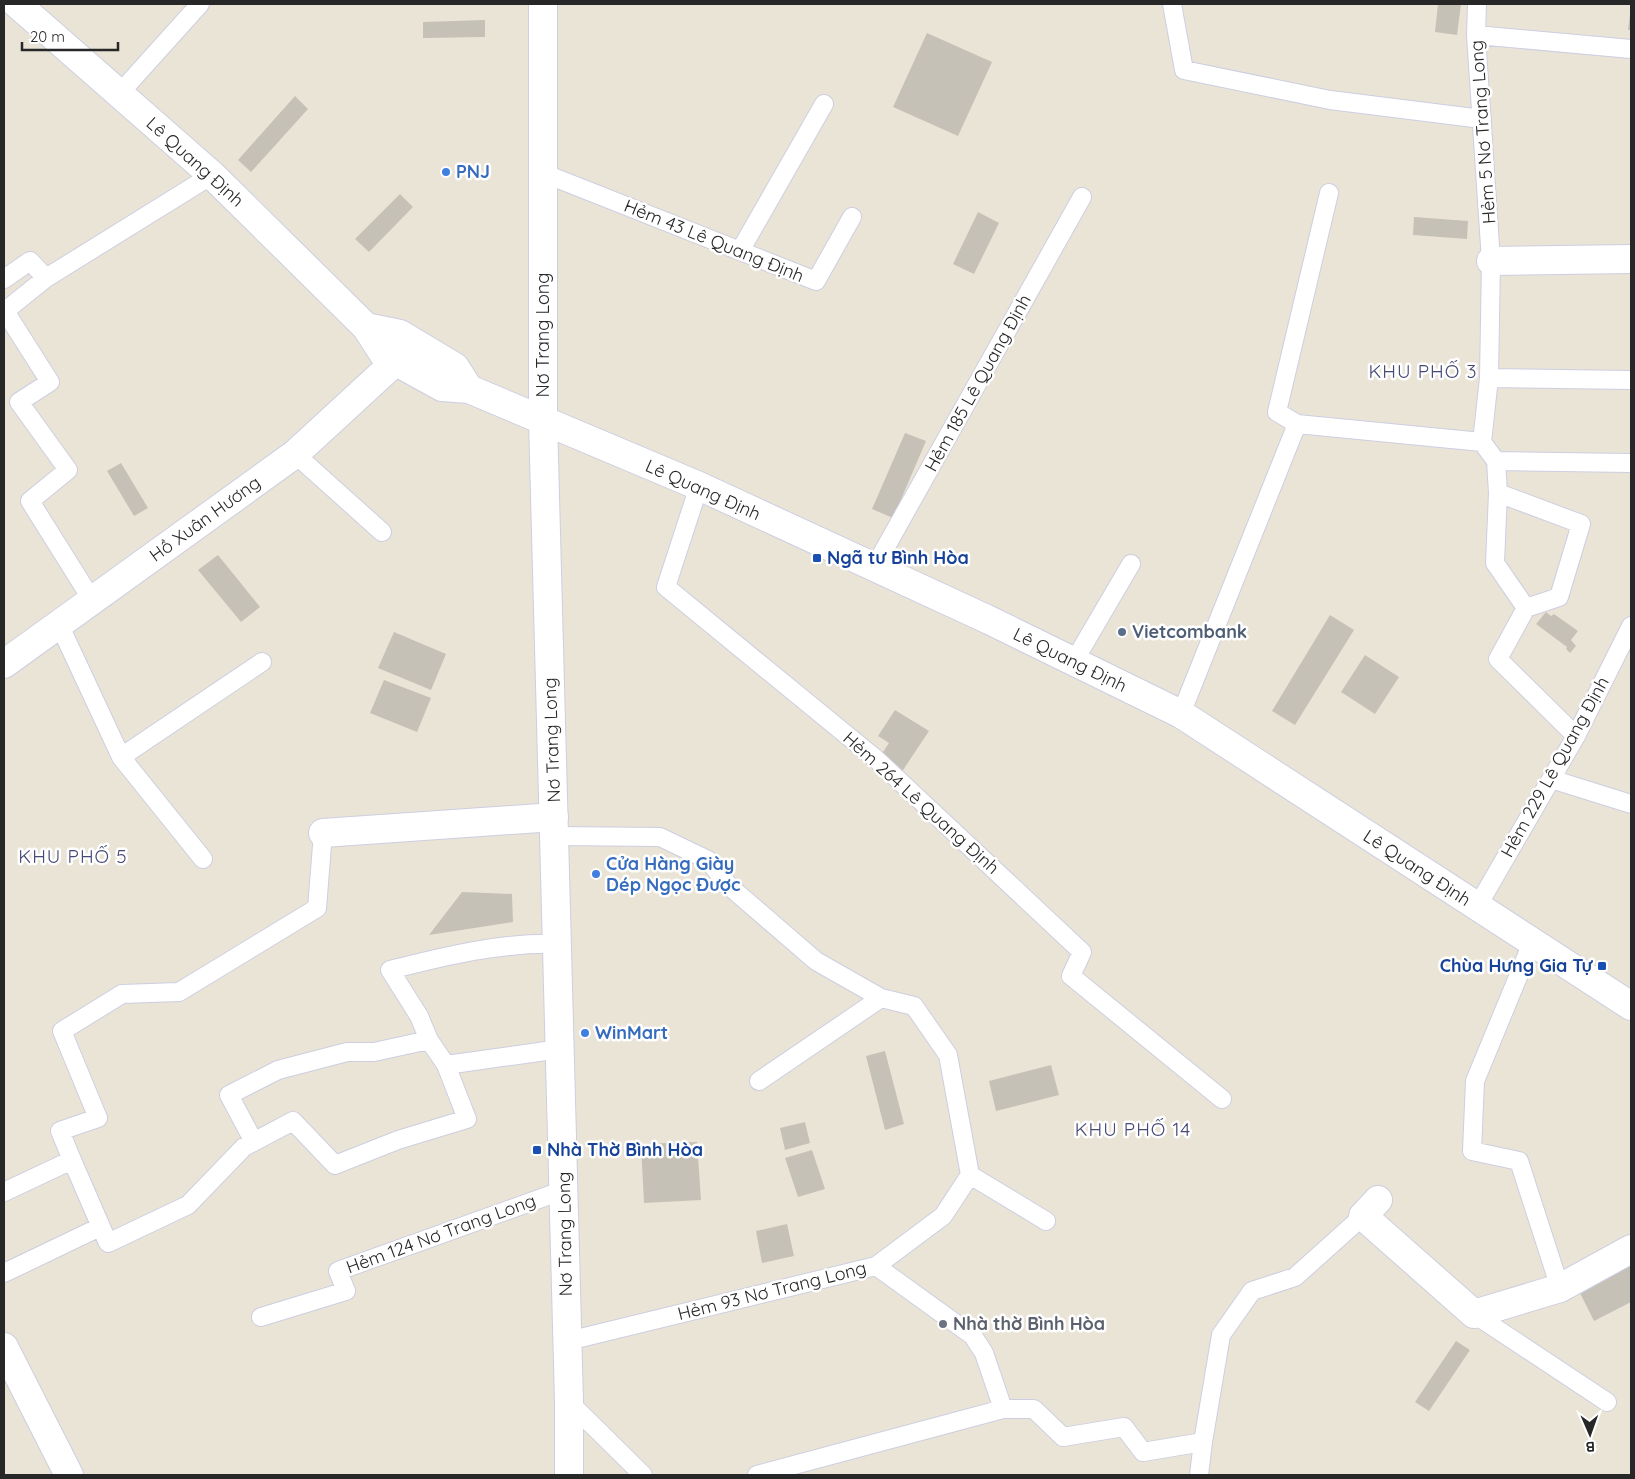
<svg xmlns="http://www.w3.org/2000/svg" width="1635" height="1479" viewBox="0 0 1635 1479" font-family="Quicksand,sans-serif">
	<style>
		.building { fill: #c5c1b7 }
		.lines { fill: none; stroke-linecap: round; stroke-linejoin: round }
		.lane-casing { stroke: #cdcee1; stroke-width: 20 }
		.street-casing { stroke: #cdcee1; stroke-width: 30 }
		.secondary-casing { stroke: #cdcee1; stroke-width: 30 }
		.lane { stroke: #fff; stroke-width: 18 }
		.street { stroke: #fff; stroke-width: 28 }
		.secondary { stroke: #fff; stroke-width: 28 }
		.shop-dot { fill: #3f7fe0; stroke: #fff; stroke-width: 2 }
		.transit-dot { fill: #1a4fb4; stroke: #fff; stroke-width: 2 }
		.service-dot { fill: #5c6f8a; stroke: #fff; stroke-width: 2 }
		.worship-dot { fill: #6b7280; stroke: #fff; stroke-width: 2 }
		.labels { text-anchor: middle; stroke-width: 5; stroke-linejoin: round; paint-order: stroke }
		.street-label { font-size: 18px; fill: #272727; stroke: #fff }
		.shop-label { font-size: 18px; font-weight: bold; fill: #366cbe; stroke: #fff; text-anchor: start }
		.transit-label { font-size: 18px; font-weight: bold; fill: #164399; stroke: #fff; text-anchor: start }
		.service-label { font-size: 18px; font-weight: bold; fill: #4e5e75; stroke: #fff; text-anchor: start }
		.worship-label { font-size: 18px; font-weight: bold; fill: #5b616d; stroke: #fff; text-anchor: start }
		.neighbourhood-label { font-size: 19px; letter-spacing: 1px; fill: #474a77; stroke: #fff }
	</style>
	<rect width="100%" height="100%" fill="#eae4d7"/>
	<!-- building -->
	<path class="building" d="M1438,4H1461L1457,35L1435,32Z
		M1630,14H1631V30H1628Z
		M485,20V37L423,38V22Z
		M927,33L992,62L958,136L893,107Z
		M295,96L308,109L251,172L238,160Z
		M400,194L413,207L369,252L355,239Z
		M978,212L999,223L974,274L953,264Z
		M1414,217L1468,221L1467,239L1413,235Z
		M905,433L926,441L893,518L872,509Z
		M121,463L148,508L134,516L107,471Z
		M218,555L260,607L241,622L198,570Z
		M1546,612L1551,616L1554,614L1578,631L1571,640L1576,646L1570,653L1566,649L1567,647L1536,624Z
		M1330,615L1354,630L1295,725L1272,711Z
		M394,632L446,654L431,690L378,668Z
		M1365,655L1399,677L1375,714L1341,692Z
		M384,680L431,698L417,732L370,713Z
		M895,710L929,731L901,773L879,758L889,743L878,736Z
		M462,892L512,894L513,922L429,935Z
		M885,1051L904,1124L885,1130L866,1056Z
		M1051,1065L1059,1095L996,1111L989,1081Z
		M805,1122L810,1143L785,1150L780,1128Z
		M697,1142L701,1200L644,1203L641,1144Z
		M812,1150L825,1189L798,1197L785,1158Z
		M787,1224L794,1256L762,1263L756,1231Z
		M1628,1260L1631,1267V1302L1594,1321L1577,1287Z
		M1456,1341L1470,1350L1429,1411L1415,1402Z"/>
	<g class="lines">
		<!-- lane casing -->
		<g class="lane-casing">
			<path id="lane" d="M1172,4L1184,70L1330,100L1482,119
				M1476,35L1631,49
				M119,94L200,4
				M543,173L816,281L852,217
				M1329,193L1277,412L1297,424L1482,442L1489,378L1491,261L1476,35L1477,4
				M740,251L824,104
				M46,278L5,311L50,382L19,402L68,470L30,501L92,600
				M4,279L30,261L46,278L212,175
				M1489,378L1631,380
				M1482,442L1496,461L1498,493L1495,563L1526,608L1498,659L1576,736
				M295,454L382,532
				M1496,461L1631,463
				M699,486L666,587L876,759L1082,952L1071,976L1222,1099
				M1498,493L1581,524L1559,597L1526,608
				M874,568L1082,197
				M59,624L121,757L203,859
				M1073,663L1131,564
				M1181,714L1297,424
				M121,757L262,662
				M1551,779L1631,804
				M554,836L660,837L708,860L729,886L816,961L881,998L914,1006L948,1055L970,1175L943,1216L876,1266L568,1341
				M1477,907L1576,736L1631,626
				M1532,943L1475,1081L1472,1151L1519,1161L1560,1288
				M429,1040L419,1016L390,970C445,956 502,942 559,944
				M759,1081L881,998
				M254,1142L229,1095L278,1070L347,1052H374L429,1040L446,1065L560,1049
				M72,1160L108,1243L188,1205L244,1147L293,1121L335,1165L398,1140L467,1119L446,1065
				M970,1175L1046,1221
				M4,1192L72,1160L60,1131L98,1118L62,1031L122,994L179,992L317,908L323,833
				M876,1266L973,1336L984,1353L1003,1409
				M4,1273L100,1227
				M1474,1314L1607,1402
				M261,1317L346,1291L338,1271L564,1190
				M569,1402L643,1475
				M757,1475L1003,1409H1034L1063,1437L1124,1427L1143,1452L1203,1442
				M1199,1475L1203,1442L1221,1335L1252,1291L1295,1277L1363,1216"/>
		</g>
		<!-- street casing -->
		<g class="street-casing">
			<path id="street" d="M1491,261L1631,259
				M4,664L295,454L395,362
				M323,833L554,817
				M1378,1200L1363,1216L1474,1314L1560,1288L1631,1249"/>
		</g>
		<!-- secondary casing -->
		<g class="secondary-casing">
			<path id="secondary" d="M17,4L212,175L366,327L384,355L442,387L469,389L699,486L989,620L1181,714L1631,1006
				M543,4V420L569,1402V1475
				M366,327L400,334L455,367L469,389
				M4,1347L69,1475"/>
		</g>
		<!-- lane -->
		<use href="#lane" class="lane"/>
		<!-- street -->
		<use href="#street" class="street"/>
		<!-- secondary -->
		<use href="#secondary" class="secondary"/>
	</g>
	<!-- markers -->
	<g class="shop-dot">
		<circle cx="446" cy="172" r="5"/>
		<circle cx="596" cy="874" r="5"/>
		<circle cx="585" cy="1033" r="5"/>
	</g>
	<g class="transit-dot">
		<rect x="812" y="553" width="10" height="10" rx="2.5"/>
		<rect x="1597" y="961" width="10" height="10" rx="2.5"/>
		<rect x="532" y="1145" width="10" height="10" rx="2.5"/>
	</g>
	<circle class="service-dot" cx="1122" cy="632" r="5"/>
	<circle class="worship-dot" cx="943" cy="1324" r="5"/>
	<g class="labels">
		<!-- street labels -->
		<g class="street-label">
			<text transform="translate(1483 132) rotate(-94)" y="6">Hẻm 5 Nơ Trang Long</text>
			<text transform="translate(195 162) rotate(42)" y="6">Lê Quang Định</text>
			<text transform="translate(714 241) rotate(22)" y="6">Hẻm 43 Lê Quang Định</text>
			<text transform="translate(543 335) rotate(-90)" y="6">Nơ Trang Long</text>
			<text transform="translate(978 383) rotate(-61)" y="6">Hẻm 185 Lê Quang Định</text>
			<text transform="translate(703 490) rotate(24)" y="6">Lê Quang Định</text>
			<text transform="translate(205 519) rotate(-36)" y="6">Hồ Xuân Hương</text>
			<text transform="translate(1070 660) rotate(26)" y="6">Lê Quang Định</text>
			<text transform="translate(552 740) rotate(-92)" y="6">Nơ Trang Long</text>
			<text transform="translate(1555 767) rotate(-61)" y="6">Hẻm 229 Lê Quang Định</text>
			<text transform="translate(921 803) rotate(42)" y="6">Hẻm 264 Lê Quang Định</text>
			<text transform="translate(1417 868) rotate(33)" y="6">Lê Quang Định</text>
			<text transform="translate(441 1234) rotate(-20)" y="6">Hẻm 124 Nơ Trang Long</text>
			<text transform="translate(565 1234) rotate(-91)" y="6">Nơ Trang Long</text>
			<text transform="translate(772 1291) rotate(-14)" y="6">Hẻm 93 Nơ Trang Long</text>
		</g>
		<!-- shop labels -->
		<g class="shop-label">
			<text x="456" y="178">PNJ</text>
			<text x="606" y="870">Cửa Hàng Giày<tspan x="606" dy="21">Dép Ngọc Được</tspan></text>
			<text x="595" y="1039">WinMart</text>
		</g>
		<!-- transit labels -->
		<g class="transit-label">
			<text x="827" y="564">Ngã tư Bình Hòa</text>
			<text x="1592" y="972" text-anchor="end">Chùa Hưng Gia Tự</text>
			<text x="547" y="1156">Nhà Thờ Bình Hòa</text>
		</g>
		<!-- service labels -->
		<g class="service-label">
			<text x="1132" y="638">Vietcombank</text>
		</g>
		<!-- worship labels -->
		<g class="worship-label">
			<text x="953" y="1330">Nhà thờ Bình Hòa</text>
		</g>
		<!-- neighbourhood labels -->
		<g class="neighbourhood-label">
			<text x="1423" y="378">KHU PHỐ 3</text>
			<text x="73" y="863">KHU PHỐ 5</text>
			<text x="1133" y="1136">KHU PHỐ 14</text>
		</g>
	</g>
	<!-- border -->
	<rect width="1635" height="1479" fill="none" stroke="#272727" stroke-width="10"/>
	<!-- north arrow -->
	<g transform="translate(1590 1434) rotate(178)" stroke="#ffffff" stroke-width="4" paint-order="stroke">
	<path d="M0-4L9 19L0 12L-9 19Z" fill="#272727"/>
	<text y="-8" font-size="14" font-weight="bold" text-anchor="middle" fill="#272727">B</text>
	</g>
	<!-- scale -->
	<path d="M22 42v8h96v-8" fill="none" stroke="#272727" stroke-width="2.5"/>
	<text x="30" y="42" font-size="15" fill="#272727" stroke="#ffffff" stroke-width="4" paint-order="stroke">20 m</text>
</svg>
